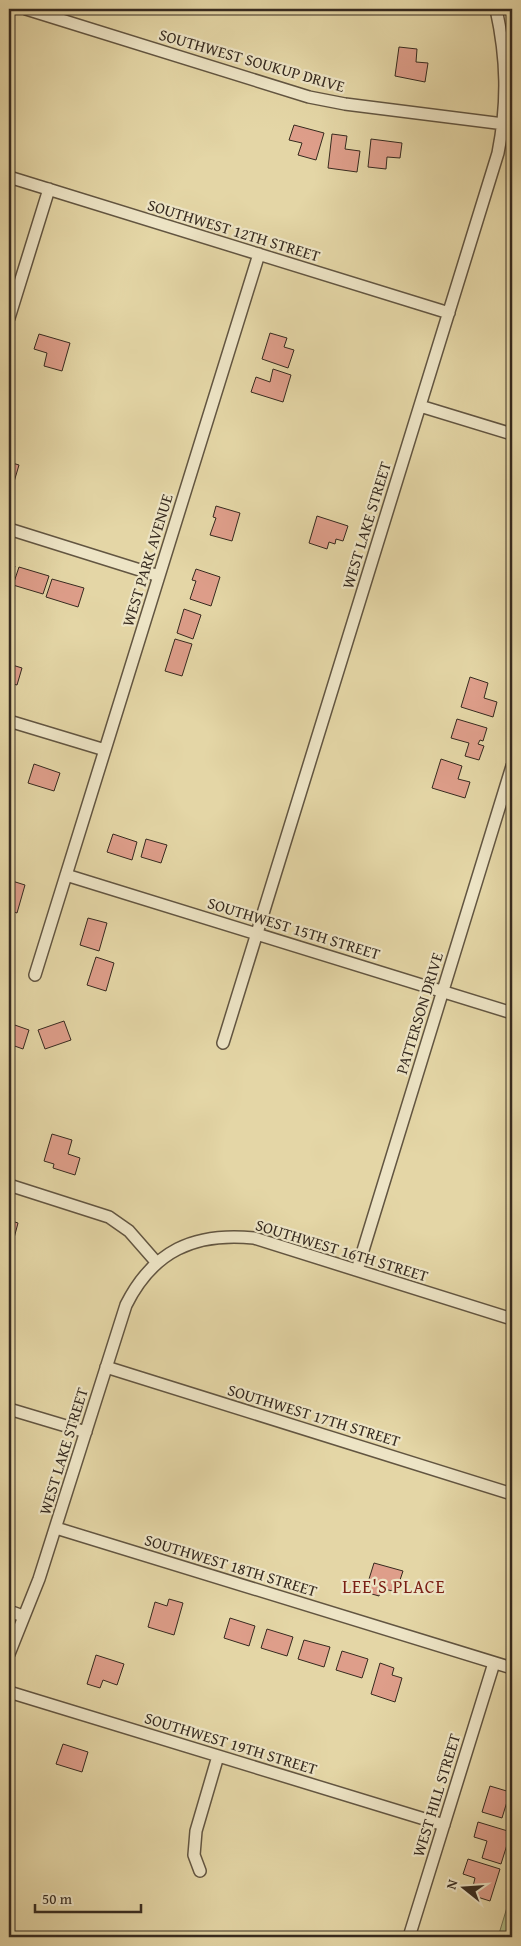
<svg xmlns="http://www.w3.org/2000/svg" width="521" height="1946" viewBox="0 0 521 1946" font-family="'Gentium Book Plus',serif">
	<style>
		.green { fill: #b3be87; stroke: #747453 }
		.building { fill: #de9e8a; stroke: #362a1f }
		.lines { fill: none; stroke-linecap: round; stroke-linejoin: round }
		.minor-casing { stroke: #625541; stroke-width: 14 }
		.minor { stroke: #ede4c5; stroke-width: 11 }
		.labels { text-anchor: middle; stroke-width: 4.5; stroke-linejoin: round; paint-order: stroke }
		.street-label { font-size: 16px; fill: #362a1f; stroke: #ede4c5 }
		.neighbourhood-label { font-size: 18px; letter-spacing: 1px; fill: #7a1f14; stroke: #ede4c5 }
	</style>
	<rect width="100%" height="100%" fill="#e4d6a6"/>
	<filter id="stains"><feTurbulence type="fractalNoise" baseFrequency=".004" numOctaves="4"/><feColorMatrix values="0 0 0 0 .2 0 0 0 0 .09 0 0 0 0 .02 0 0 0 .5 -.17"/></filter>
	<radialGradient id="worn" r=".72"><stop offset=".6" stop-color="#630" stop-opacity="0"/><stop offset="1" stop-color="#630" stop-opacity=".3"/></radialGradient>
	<!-- green -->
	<path class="green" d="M512,1891V1937H498Z"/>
	<!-- building -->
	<path class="building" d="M399,47L417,49L416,62L428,63L425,82L395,76Z
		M294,125L324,133L316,160L298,155L302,143L289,140Z
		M332,134L347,136L345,149L360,151L357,172L328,168Z
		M371,139L402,143L400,158L387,157L386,169L368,167Z
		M270,333L287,338L284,347L294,350L288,368L262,359Z
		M39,334L70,343L62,371L44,366L47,353L34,349Z
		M273,369L291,375L283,402L251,392L256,377L270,382Z
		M9,462L19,465L11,492L9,491Z
		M216,506L240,513L232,541L210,535L216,518L213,517Z
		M317,516L348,526L343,541L336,539L335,544L329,542L327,549L309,543Z
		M9,564L15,566L9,585Z
		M19,567L49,576L43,594L13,585Z
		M196,569L220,577L211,606L190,599L196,581L192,580Z
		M52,579L84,588L78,607L46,597Z
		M184,609L201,615L193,639L177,633Z
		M175,639L192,644L182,676L165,671Z
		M9,664L22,668L17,685L9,683Z
		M470,677L488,683L484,698L497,702L493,717L461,707Z
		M457,719L487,728L483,741L480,740L478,744L484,746L479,760L465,756L469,743L451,738Z
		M441,759L462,766L458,779L470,782L465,798L432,788Z
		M34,764L60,773L54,791L28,783Z
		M113,834L137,842L132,860L107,852Z
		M146,839L167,845L161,863L141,857Z
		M9,880L25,885L17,913L9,910Z
		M88,918L107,923L99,951L80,945Z
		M96,957L114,963L106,991L87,985Z
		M64,1021L71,1040L45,1049L38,1030Z
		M9,1023L29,1030L23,1049L9,1044Z
		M52,1134L72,1140L68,1154L80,1158L75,1175L53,1168L54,1164L44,1161Z
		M9,1220L18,1223L13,1242L9,1241Z
		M374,1563L403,1571L396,1592L381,1588L379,1596L365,1592Z
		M169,1599L183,1603L174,1635L148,1627L155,1602L167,1606Z
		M230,1618L255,1626L249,1646L224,1638Z
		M267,1629L293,1637L287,1656L261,1648Z
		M304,1640L330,1647L324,1667L298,1659Z
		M342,1651L368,1659L362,1678L336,1670Z
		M96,1655L124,1664L117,1685L103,1680L100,1688L87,1684Z
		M380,1663L394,1668L392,1675L402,1678L395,1702L371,1694Z
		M63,1744L88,1752L82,1772L56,1764Z
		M490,1786L510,1792L502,1818L482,1812Z
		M478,1822L511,1832L501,1864L482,1858L487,1841L474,1837Z
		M468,1859L500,1869L490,1901L471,1895L475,1878L463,1874Z"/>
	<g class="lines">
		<!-- minor casing -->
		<g class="minor-casing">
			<path id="minor" d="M26,9L309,97L345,104L512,125
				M9,177L449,313
				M9,318L49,189
				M420,406L512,434
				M9,529L159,576
				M9,721L105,750
				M66,875L512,1013
				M35,975L259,254
				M223,1043L498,153C508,103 507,59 496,9
				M9,1185L109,1217L129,1231L157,1263
				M357,1270L512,766
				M106,1367L512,1494
				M9,1409L86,1432
				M56,1528L512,1668
				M9,1611L23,1616
				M9,1654L39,1579L126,1305C153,1251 194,1232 254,1238L512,1319
				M9,1692L444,1825
				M200,1871L194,1855L196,1831L218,1756
				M409,1937L494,1663"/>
		</g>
		<!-- minor -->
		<use href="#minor" class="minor"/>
	</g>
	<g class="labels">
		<!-- street labels -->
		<g class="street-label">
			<text transform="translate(252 60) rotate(16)" y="6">SOUTHWEST SOUKUP DRIVE</text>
			<text transform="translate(234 230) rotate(17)" y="6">SOUTHWEST 12TH STREET</text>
			<text transform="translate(366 525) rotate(-73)" y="6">WEST LAKE STREET</text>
			<text transform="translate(147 560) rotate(-73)" y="6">WEST PARK AVENUE</text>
			<text transform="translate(294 928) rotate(17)" y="6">SOUTHWEST 15TH STREET</text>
			<text transform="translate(419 1013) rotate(-73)" y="6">PATTERSON DRIVE</text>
			<text transform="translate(342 1250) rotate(17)" y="6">SOUTHWEST 16TH STREET</text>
			<text transform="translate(314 1415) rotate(17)" y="6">SOUTHWEST 17TH STREET</text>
			<text transform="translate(63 1451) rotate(-73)" y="6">WEST LAKE STREET</text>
			<text transform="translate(231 1565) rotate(17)" y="6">SOUTHWEST 18TH STREET</text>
			<text transform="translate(231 1743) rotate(17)" y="6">SOUTHWEST 19TH STREET</text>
			<text transform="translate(436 1795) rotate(-73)" y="6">WEST HILL STREET</text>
		</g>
		<!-- neighbourhood labels -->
		<g class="neighbourhood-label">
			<text x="394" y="1593">LEE'S PLACE</text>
		</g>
	</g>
	<!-- margin -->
	<rect width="521" height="1946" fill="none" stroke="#e4d6a6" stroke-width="30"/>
	<rect x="10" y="10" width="501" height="1926" fill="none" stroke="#362a1f" stroke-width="2.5"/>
	<rect x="15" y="15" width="491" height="1916" fill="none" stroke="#362a1f"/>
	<!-- north arrow -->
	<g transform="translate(464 1888) rotate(287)" stroke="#ede4c5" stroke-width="4" paint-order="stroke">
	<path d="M0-4L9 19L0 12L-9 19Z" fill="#362a1f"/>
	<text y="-8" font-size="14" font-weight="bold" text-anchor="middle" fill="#362a1f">N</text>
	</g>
	<!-- scale -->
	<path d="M35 1904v8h106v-8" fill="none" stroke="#362a1f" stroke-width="2.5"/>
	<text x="42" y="1904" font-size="15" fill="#362a1f" stroke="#ede4c5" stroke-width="4" paint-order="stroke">50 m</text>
	<rect width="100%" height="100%" filter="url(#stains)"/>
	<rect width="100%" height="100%" fill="url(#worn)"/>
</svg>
